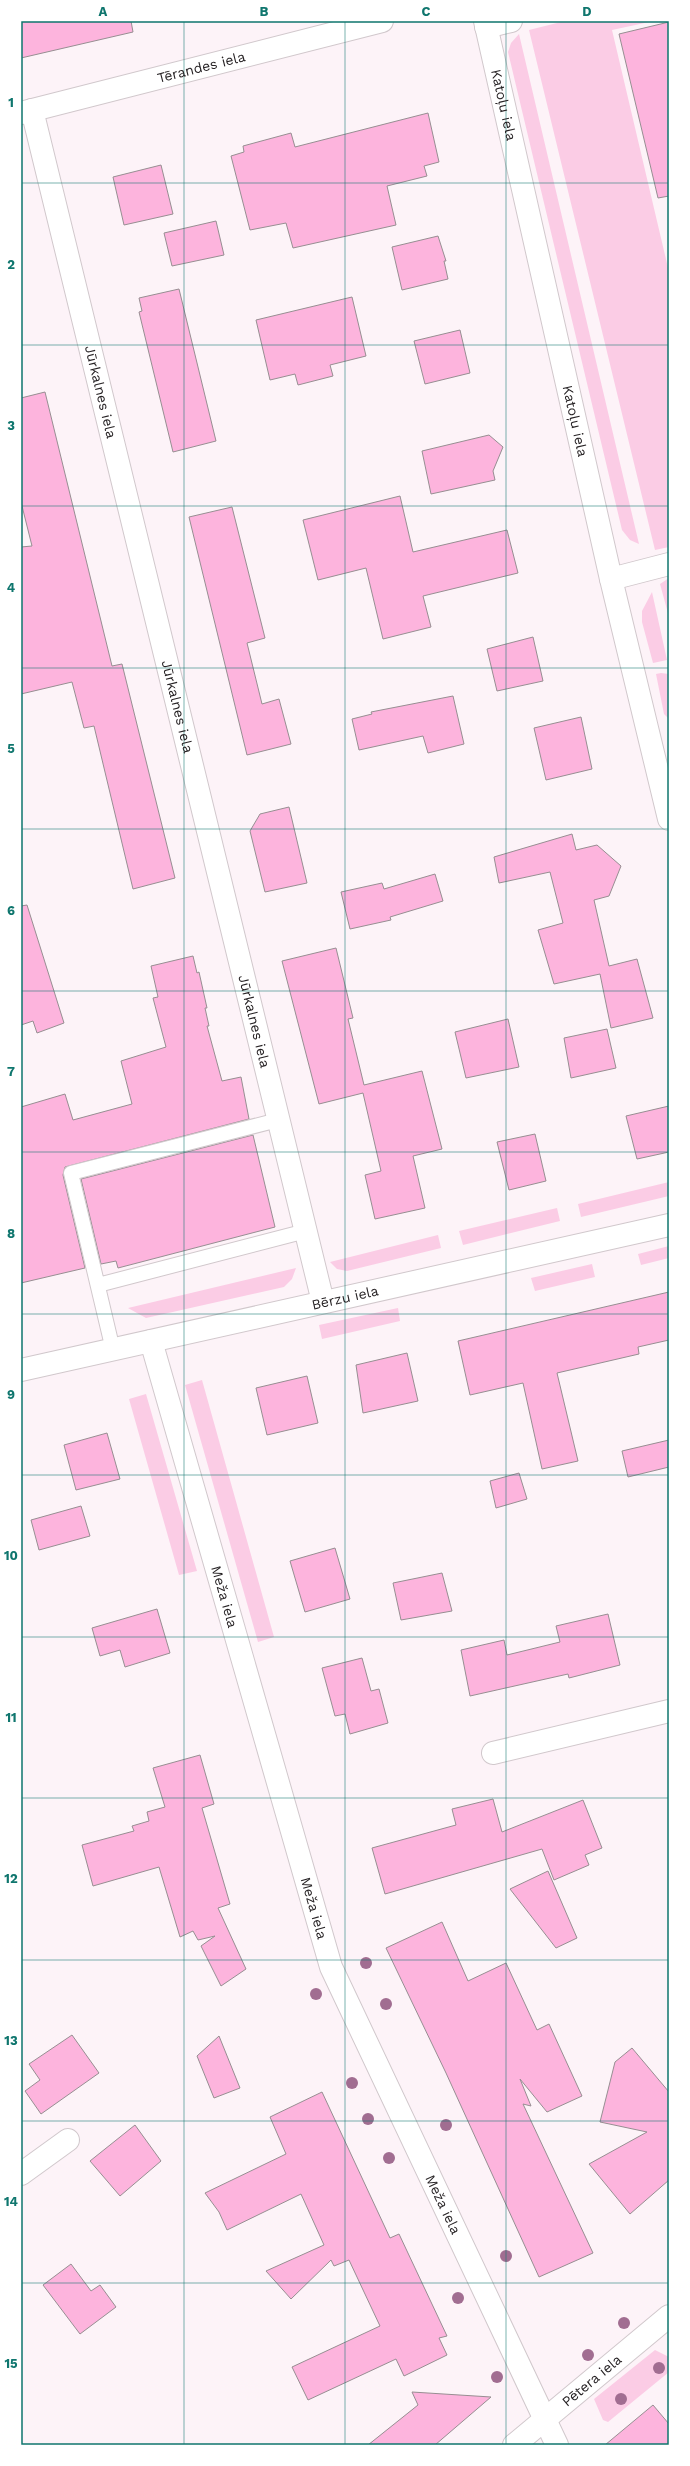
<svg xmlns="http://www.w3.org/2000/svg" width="690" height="2466" viewBox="0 0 690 2466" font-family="'Work Sans',sans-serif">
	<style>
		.green { fill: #fbcce5 }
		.building { fill: #fdb4dd; stroke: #978e92 }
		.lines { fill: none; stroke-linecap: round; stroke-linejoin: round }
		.service-casing { stroke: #d1c8cc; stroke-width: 16 }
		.minor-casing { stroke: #d1c8cc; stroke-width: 24 }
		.service { stroke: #fff; stroke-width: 14 }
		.minor { stroke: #fff; stroke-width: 22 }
		.tree { fill: #a16d91 }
		.grid { fill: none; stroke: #0f766e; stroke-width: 1; stroke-opacity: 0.55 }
		.labels { text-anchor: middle; stroke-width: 3; stroke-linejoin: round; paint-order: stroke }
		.street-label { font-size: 14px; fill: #272325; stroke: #fff }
		.neatline { fill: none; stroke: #0f766e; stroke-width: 1.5 }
		.grid-label { font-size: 13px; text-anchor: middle; font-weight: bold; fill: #0f766e }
	</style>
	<rect width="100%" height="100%" fill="#fdf3f8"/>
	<!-- green -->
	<path class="green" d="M565,21H654L612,30L669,272V547L655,550L529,30Z
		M519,34L639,544L630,540L622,530L508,52L511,43Z
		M669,578V617L660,584Z
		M652,592L667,660L653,663L642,622V611Z
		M661,673L669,674V719L664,714L656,674Z
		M669,1182V1196L581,1217L578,1204Z
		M557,1208L560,1221L463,1245L459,1231Z
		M438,1235L441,1248L347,1271L337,1269L330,1262Z
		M669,1246V1258L641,1265L638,1254Z
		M592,1264L595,1277L535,1291L531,1278Z
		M296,1268L292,1279L284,1287L146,1318L128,1308Z
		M398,1308L400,1321L322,1339L319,1325Z
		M202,1380L274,1637L258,1642L185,1385Z
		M146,1394L197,1571L179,1575L129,1399Z
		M655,2350L669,2357V2372L608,2422L603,2420L594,2399Z"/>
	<!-- building -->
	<path class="building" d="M21,21H131L133,32L21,58Z
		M669,22V196L658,198L619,34Z
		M428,113L439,162L424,166L427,176L387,186L396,225L293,248L286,223L250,230L231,156L244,152L243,146L291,133L295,147Z
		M161,165L173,214L124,225L113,177Z
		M216,221L224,255L172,266L164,233Z
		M438,236L446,261H444L448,279L402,290L392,247Z
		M179,289L216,441L173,452L139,312L142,311L139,298Z
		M352,297L366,356L330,365L333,376L298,385L295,374L270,380L256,320Z
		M460,330L470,373L425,384L414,341Z
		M45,392L112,666L122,664L175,878L133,889L94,726L84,728L72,682L21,694V547L32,546L21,502V398Z
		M489,435L503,447L493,471L495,480L431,494L422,451Z
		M400,496L413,552L507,530L518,573L423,596L431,627L383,639L366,568L318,580L303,520Z
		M232,507L265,638L247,643L262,704L279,699L291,744L247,755L189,517Z
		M533,637L543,681L497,691L487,649Z
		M453,696L464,744L428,753L423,736L359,750L352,719L372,714L371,712Z
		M581,717L592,769L546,780L534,728Z
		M289,807L307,883L265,892L250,831L260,814Z
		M572,834L576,850L597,845L621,866L609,896L594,900L609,966L637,959L653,1018L611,1028L600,974L554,984L538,930L563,923L550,872L499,883L494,857Z
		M435,874L443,901L390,917L391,920L350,929L341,892L382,883L384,889Z
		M27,905L64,1023L37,1033L33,1021L21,1025V906Z
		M336,948L353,1018L348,1019L364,1085L422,1071L442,1149L413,1156L425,1208L375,1219L365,1175L381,1171L363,1093L319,1104L282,961Z
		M193,956L197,973L199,972L207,1008H205L209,1026H207L222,1081L241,1077L249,1119L65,1167L63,1175L85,1268L21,1283V1107L65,1094L73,1120L132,1104L121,1061L166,1047L153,998L158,997L151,966Z
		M508,1019L519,1067L466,1078L455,1032Z
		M607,1029L616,1068L571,1078L564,1038Z
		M669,1106V1152L637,1159L626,1116Z
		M535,1134L546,1181L509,1190L497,1142Z
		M253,1135L275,1227L118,1268L116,1261L101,1264L81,1179Z
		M669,1292V1340L638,1347L639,1354L557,1373L578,1461L542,1469L523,1383L470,1395L458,1341Z
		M407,1353L418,1401L363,1413L356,1365Z
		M307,1376L318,1423L267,1435L256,1388Z
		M107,1433L120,1479L76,1490L64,1445Z
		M669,1440V1467L628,1477L622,1451Z
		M519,1473L527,1499L496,1508L490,1481Z
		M81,1506L90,1536L39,1550L31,1520Z
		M335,1548L350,1599L305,1612L290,1561Z
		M442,1573L452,1611L401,1620L393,1583Z
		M157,1609L170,1653L125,1667L120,1650L100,1656L92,1628Z
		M608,1614L620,1665L569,1678L568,1674L470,1696L461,1650L504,1640L507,1655L560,1642L556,1626Z
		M362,1658L371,1691L379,1689L388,1723L350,1734L345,1714L335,1716L322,1668Z
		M200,1755L214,1804L202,1808L230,1904L218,1908L246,1969L221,1986L201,1946L215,1936L198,1940L193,1931L180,1937L159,1867L93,1886L82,1845L134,1831L132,1826L149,1821L147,1812L165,1807L153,1768Z
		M493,1799L502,1832L583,1800L602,1848L585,1855L589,1865L554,1880L542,1849L385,1894L372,1848L456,1825L452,1809Z
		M548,1871L577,1938L556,1948L510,1889Z
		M442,1922L468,1981L506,1963L537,2030L549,2024L582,2096L547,2112L520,2079L531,2106L523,2104L593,2253L539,2277L446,2073L386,1948Z
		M72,2035L99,2073L41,2114L25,2091L40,2080L29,2064Z
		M219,2036L240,2088L214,2098L197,2056Z
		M632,2048L669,2092V2180L630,2214L589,2164L647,2132L600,2122L615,2062Z
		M322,2092L390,2238L399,2234L447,2336L439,2338L447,2355L404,2376L396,2359L308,2400L292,2367L380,2326L349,2260L334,2266L331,2260L291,2299L266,2271L324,2245L301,2194L227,2230L219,2212L205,2193L286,2154L270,2117Z
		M135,2125L161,2161L120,2196L90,2161Z
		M71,2264L91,2291L100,2285L116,2307L80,2334L43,2285Z
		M412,2392L491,2397L435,2445H368L418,2405Z
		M653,2405L669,2424V2445H605Z"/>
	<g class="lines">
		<!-- service casing -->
		<g class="service-casing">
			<path id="service" d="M98,1285L306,1231
				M113,1350L71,1173L278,1120"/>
		</g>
		<!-- minor casing -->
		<g class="minor-casing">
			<g id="minor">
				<path id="s1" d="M485,21L611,579L669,819"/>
				<path d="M486,27L511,21"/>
				<path id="s2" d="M32,110L323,1302"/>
				<path id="s3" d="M21,113L382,21"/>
				<path d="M611,579L669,564"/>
				<path id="s4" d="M151,1341L331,1967L557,2445"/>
				<path id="s5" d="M21,1370L669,1225"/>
				<path d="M493,1753L669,1711"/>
				<path d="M21,2174L68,2140"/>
				<path id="s6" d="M514,2445L669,2316"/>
			</g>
		</g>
		<!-- service -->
		<use href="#service" class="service"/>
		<!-- minor -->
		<use href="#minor" class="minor"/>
	</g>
	<!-- trees -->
	<g class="tree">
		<circle cx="366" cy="1963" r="6"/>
		<circle cx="316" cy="1994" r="6"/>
		<circle cx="386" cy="2004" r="6"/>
		<circle cx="352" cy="2083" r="6"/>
		<circle cx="368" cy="2119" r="6"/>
		<circle cx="446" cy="2125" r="6"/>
		<circle cx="389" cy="2158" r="6"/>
		<circle cx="506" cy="2256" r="6"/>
		<circle cx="458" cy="2298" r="6"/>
		<circle cx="624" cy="2323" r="6"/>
		<circle cx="588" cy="2355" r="6"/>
		<circle cx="659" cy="2368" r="6"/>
		<circle cx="497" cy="2377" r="6"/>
		<circle cx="621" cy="2399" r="6"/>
	</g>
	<!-- grid -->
	<path class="grid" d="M184,21V2445M345,21V2445M506,21V2445M21,183H669M21,345H669M21,506H669M21,668H669M21,829H669M21,991H669M21,1152H669M21,1314H669M21,1475H669M21,1637H669M21,1798H669M21,1960H669M21,2121H669M21,2283H669"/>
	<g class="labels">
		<!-- street labels -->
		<g class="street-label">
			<text dy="5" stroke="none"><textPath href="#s3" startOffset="186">Tērandes iela</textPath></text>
			<text dy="5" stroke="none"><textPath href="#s1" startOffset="86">Katoļu iela</textPath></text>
			<text dy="5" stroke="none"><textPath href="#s2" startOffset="290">Jūrkalnes iela</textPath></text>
			<text dy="5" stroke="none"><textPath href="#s1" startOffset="410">Katoļu iela</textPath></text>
			<text dy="5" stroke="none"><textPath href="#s2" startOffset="614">Jūrkalnes iela</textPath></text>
			<text dy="5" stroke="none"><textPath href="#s2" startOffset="938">Jūrkalnes iela</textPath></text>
			<text dy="5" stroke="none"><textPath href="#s5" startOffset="332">Bērzu iela</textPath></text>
			<text dy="5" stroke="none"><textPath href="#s4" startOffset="266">Meža iela</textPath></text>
			<text dy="5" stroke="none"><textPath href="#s4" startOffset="590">Meža iela</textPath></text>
			<text dy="5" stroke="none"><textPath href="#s4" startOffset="914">Meža iela</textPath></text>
			<text dy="5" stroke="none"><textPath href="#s6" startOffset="101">Pētera iela</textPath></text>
		</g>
	</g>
	<!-- border -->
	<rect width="690" height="2466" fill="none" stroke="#ffffff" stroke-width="44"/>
	<rect x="22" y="22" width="646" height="2422" class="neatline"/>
	<g class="grid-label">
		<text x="103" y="16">A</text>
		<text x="264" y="16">B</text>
		<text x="426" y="16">C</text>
		<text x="587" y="16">D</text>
		<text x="11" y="107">1</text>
		<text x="11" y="269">2</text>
		<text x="11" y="430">3</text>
		<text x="11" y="592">4</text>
		<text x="11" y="753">5</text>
		<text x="11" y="915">6</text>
		<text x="11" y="1076">7</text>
		<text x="11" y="1238">8</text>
		<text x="11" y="1399">9</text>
		<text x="11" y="1560">10</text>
		<text x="11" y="1722">11</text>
		<text x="11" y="1883">12</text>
		<text x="11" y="2045">13</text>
		<text x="11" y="2206">14</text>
		<text x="11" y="2368">15</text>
	</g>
</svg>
